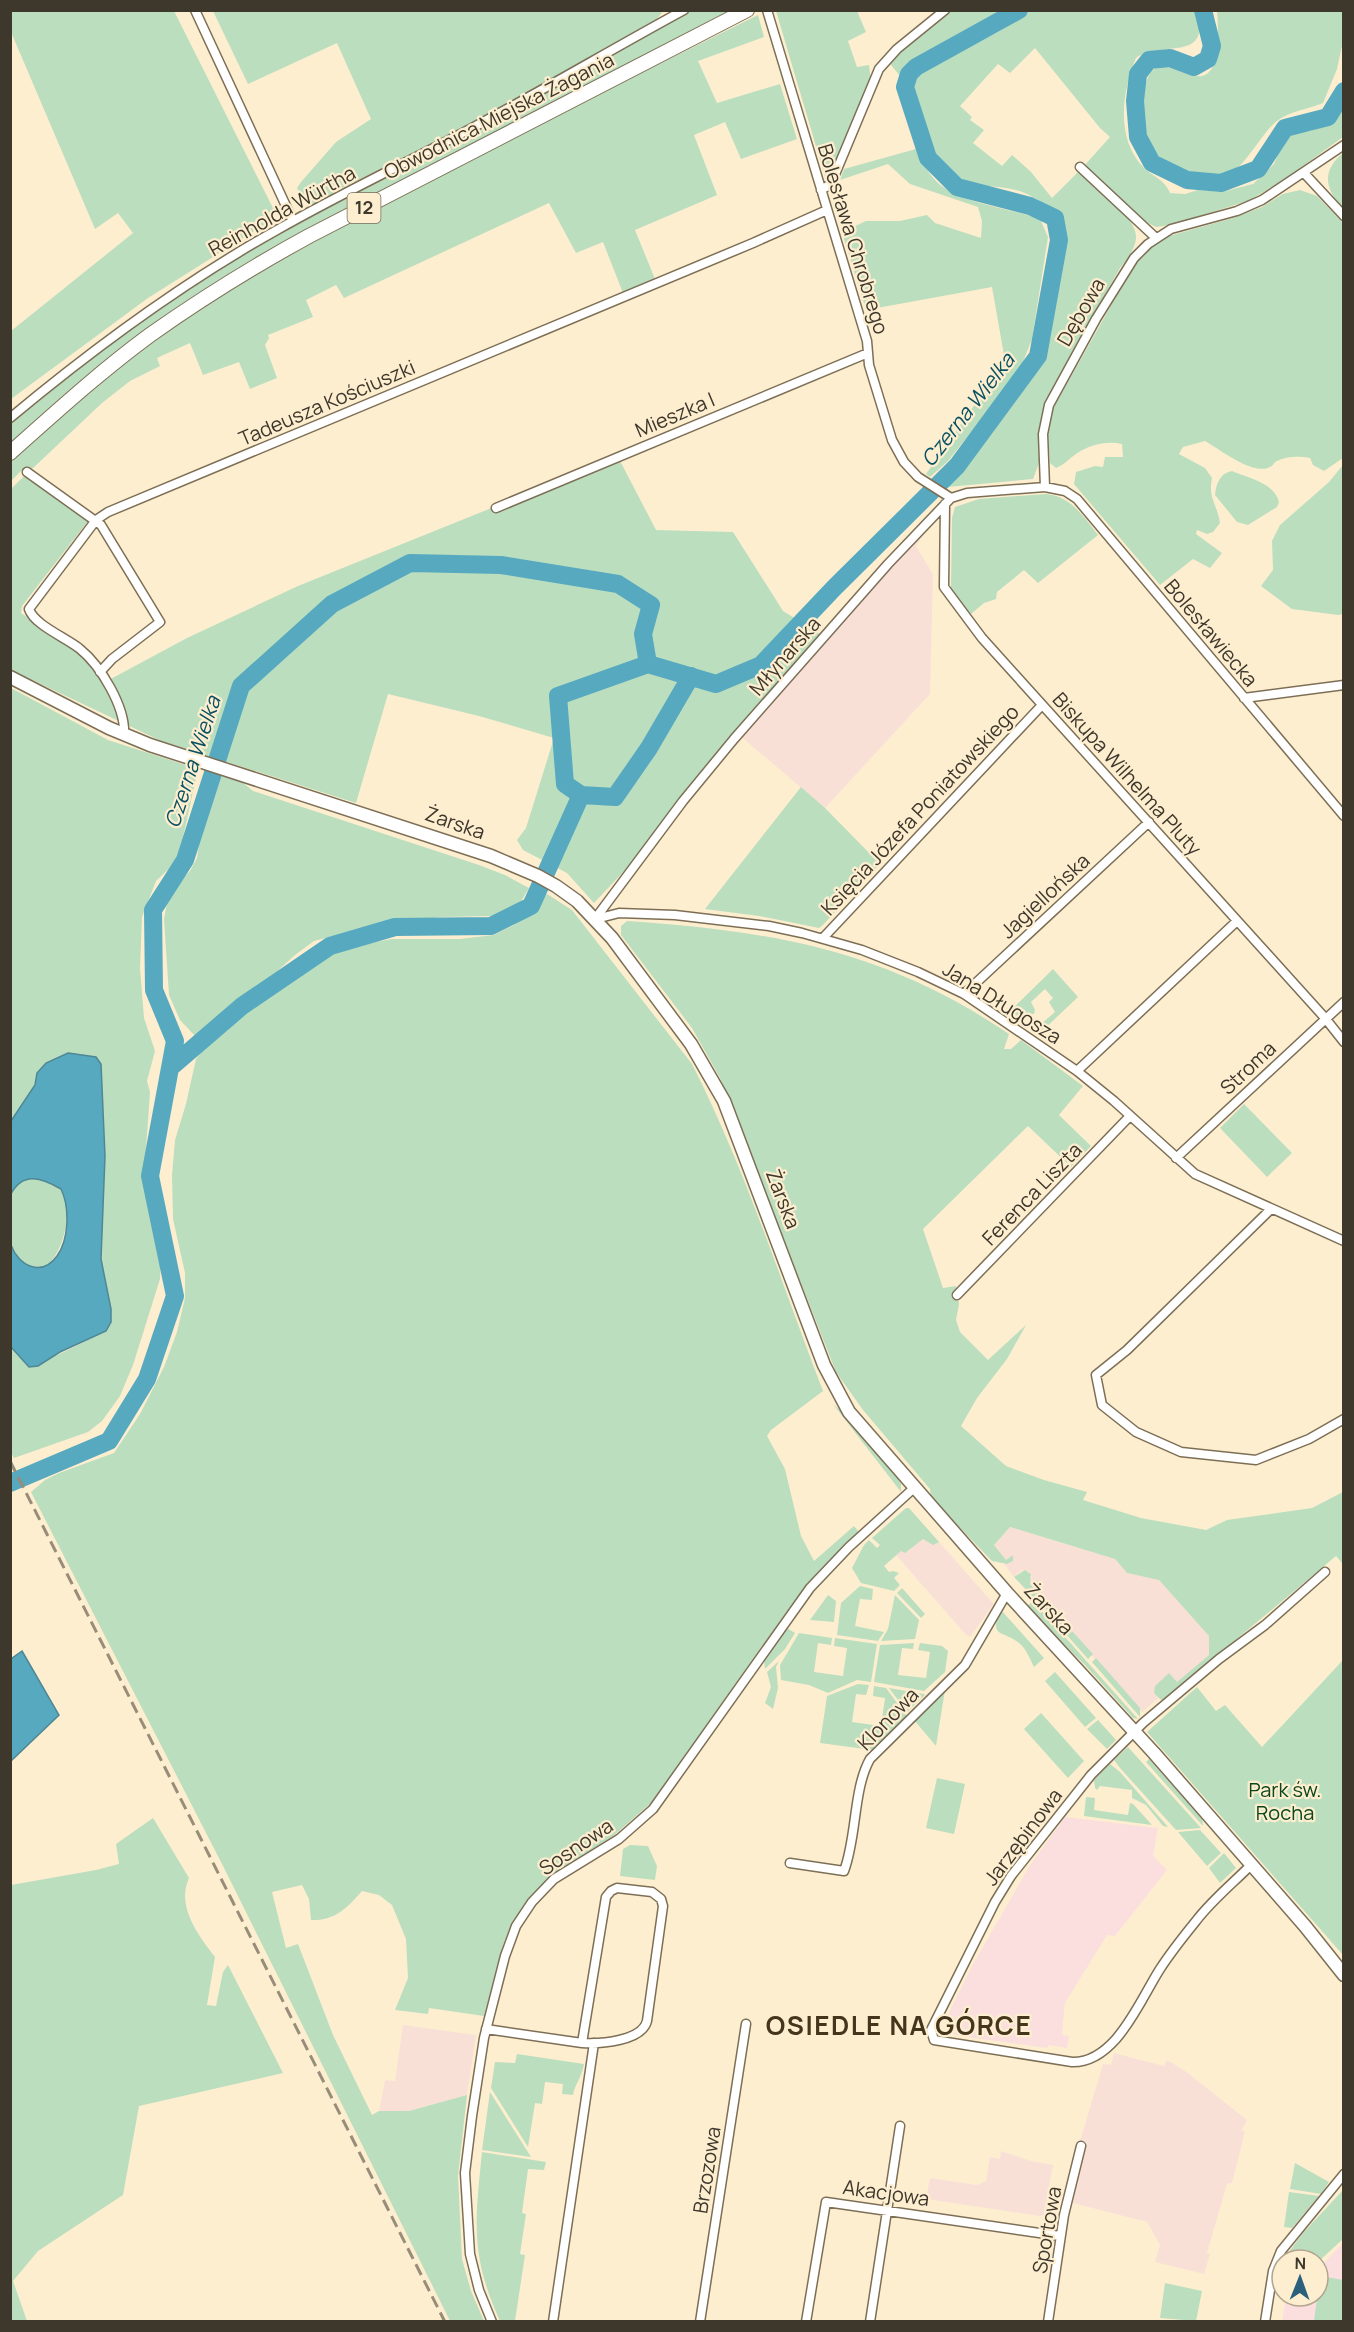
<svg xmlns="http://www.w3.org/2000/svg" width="1354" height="2332" viewBox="0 0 1354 2332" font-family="Manrope,sans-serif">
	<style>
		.commercial { fill: #f9e0d7 }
		.education { fill: #fadfde }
		.green { fill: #bbdebf }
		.water { fill: #57a9c0; stroke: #4f8794; stroke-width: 1.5 }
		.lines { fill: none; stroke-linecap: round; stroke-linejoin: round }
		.river { stroke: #57a9c0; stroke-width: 18 }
		.street-casing { stroke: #7d6f55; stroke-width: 11 }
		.secondary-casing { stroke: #7d6f55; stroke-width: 15 }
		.primary-casing { stroke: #7d6f55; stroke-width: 16 }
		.street { stroke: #fff; stroke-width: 8 }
		.secondary { stroke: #fff; stroke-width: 12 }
		.primary { stroke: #fff; stroke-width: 14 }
		.rail { stroke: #978d79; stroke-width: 3; stroke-dasharray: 12 6; stroke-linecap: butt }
		.labels { text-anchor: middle; stroke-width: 4.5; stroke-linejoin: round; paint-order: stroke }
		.shield { fill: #feeed0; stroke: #776e5d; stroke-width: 1.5 }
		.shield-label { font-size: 18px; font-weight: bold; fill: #3d372c }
		.street-label { font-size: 20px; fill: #3d372c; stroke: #feeed0 }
		.park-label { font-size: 20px; fill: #0a471c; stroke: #feeed0 }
		.water-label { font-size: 21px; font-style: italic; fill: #085162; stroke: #feeed0 }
		.district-label { font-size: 26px; font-weight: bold; letter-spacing: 1.5px; fill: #43361d; stroke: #feeed0 }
	</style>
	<rect width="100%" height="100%" fill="#feeed0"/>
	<!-- commercial -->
	<path class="commercial" d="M942,506L916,546L933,574L930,694L825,808L739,735L825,637L893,551Z
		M1010,1527L1115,1559L1127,1573L1159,1580L1209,1636V1655L1142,1712L1029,1584L1032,1577L1030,1572L1022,1570L1014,1577L1004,1564L1009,1563L1013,1555L1006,1560L994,1545Z
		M923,1539L933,1544L939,1542L994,1604L970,1637L966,1635L896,1555L901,1550L905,1553Z
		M403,2025L476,2035L467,2095L409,2111H379L385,2080L395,2081Z
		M1114,2053L1164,2066L1167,2060L1184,2070L1247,2120L1242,2130L1245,2132L1232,2183L1227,2184L1207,2253L1210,2254L1204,2274L1155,2262L1160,2245L1147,2222L1073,2203L1080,2164L1086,2148L1081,2146L1080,2141L1103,2064L1111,2065Z
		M1001,2151L1031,2161L1053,2165L1044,2215L1040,2216L926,2199L930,2178L977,2185L986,2181L990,2157L1000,2159Z"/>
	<!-- education -->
	<path class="education" d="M1065,1817L1158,1828L1153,1856L1167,1870L1115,1936L1107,1935L1065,2003L1062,2035L1069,2036L1067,2048L1049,2045L1047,2048L954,2035L947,2017L972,1966L1030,1865Z
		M1343,2243V2321L1282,2322L1285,2303L1292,2296H1318V2269Z"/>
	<!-- green -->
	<path class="green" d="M11,10L174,11L276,214L267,223L148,298L11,399V331L133,233L118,213L95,229L11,32Z
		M478,10H661L662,12L654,24L503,109L338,190L309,209L297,188L301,182L336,142L371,119L337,43L248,84L213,11Z
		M687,11H728L279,246L11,445L10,423L29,406L182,291L274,235L545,93Z
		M776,11H857L866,32L848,41L857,67L869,65L871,81L829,180H826Z
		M946,11H1002C973,31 919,49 900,76L887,60Z
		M1030,11H1196C1213,63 1161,40 1136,58C1122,91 1115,139 1144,168C1154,177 1165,180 1170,193L1185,194L1198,190L1222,192L1253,184L1274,164L1284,139L1295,133L1311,131L1332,121L1343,108V137L1282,181L1248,201L1170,225L1156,227L1146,222L1084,166L1110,137L1100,128L1035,48L1010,73L998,64L960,106L972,117L970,120L984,130L973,143L1002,166L1012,155L1031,172L1052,198L1079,171C1090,182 1102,193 1114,204C1139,228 1145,238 1120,268L1045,401L1038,432L1039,463L1033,479L948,487L949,481L1008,408L1044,354L1051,336L1053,306L1065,227C1063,217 1057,212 1048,206C1038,200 1028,193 1016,190C998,185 978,188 961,181C954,178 944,168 940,162C931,151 923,135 920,121C919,116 920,112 919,107C913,90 910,78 927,67L998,32Z
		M1217,11H1343L1342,46L1337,69L1323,103C1309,109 1290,111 1277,121C1262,132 1244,169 1228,174C1212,178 1194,174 1179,169C1167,166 1154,153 1149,143C1142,129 1142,113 1143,98C1150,33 1191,92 1209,72C1221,61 1218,26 1217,11Z
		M758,15L764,37L698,61L717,103L780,84L797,139L741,159L725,122L694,135L717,195L635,230L655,279L623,293L603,242L576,253L549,203L344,298L336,285L306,300L313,317L268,335L269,338L265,345L277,378L250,389L239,362L203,375L190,343L157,358L160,366L130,381L102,403L31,470L23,469L11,481V461C62,414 114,368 171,328C250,272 336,229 422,184C534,127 646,70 758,15Z
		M916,149C922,160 927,172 936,181C956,202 1006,208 1034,217L1041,221L1048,237L1032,339L1019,372L948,461L930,477L926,474L1005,361L992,287L866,310L842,232L866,221H900L927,215L935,223L981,238L982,221L978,207L910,184L888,164L840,180L844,169Z
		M1343,153V208C1325,190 1321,171 1343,153Z
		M1300,190L1317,196L1343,223V458L1324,471L1313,465L1310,458C1299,456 1287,456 1277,461C1274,462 1273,466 1270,467C1253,476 1221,450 1205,441L1183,447L1179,454L1205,468L1212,478C1208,500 1217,503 1220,523L1213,532L1207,534L1197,530L1196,534L1222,553L1210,568L1193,559L1160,585L1074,484L1076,472L1095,466L1103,467L1105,457H1123L1122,444C1105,440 1085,446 1072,457C1066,462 1063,465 1056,468L1050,463L1048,435L1050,414L1131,270L1145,253L1154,244L1169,236L1233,218L1262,207L1283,194Z
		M618,457L656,530L733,532L783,611L825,637L643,851L594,903L567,873L523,850L517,840L526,828L554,738L479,716L388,694L356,803L161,741L11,670V489L25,475L88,521L22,606L21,613L70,646L107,681L187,638L298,586Z
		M1343,465V614L1338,615L1292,609L1261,586L1273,570L1272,541L1280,525L1329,482Z
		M1232,471C1248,478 1275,483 1279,502L1277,507L1248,525L1237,522L1215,495C1216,484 1220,473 1232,471Z
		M1046,494C1071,496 1084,517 1098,535L1038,583L1024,570L997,592L996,599L984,603L971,614L953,594L951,587L952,518L955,507L979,499Z
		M11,688L108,740L198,769L178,860L156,881L142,917L140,968L144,1018L155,1051L147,1081L150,1092L144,1177L156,1223L161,1253L160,1279L133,1365L120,1396L102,1421L88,1432L14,1458L10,1451L11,1347L29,1366C56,1358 80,1343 106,1331L111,1309L101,1259L105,1156L101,1064L37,1073L35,1085L11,1121Z
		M218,775L242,782L253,791L479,865L505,875L529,888L517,908L507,914L493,916L442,917L380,924L314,941L295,955L240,1005L202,1034L195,1036L180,1020L169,995L164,919L167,903L176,885L190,871L197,858L200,838Z
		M801,787L825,808L880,864L823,925L819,928L759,916L705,909Z
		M547,894L572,910L692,1064C745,1168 781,1282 823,1391L771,1430L767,1436L785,1469L801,1536L814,1561L854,1526L859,1532L820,1570L794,1601L652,1802L612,1837L554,1873L528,1900L510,1928L504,1942L484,2016L429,2008L428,2014L395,2010L408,1978L406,1939L392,1905L379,1895L362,1891C347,1908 335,1921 311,1920L309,1899L302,1885L272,1892L286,1948L298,1944L333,2035L372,2115L379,2111H409L467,2095L458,2176L462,2259L471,2291L484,2321H450L223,1866L31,1492L45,1480L59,1473L114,1453L140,1414L164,1367L177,1332L185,1298V1273L173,1219L172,1175L175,1140L186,1104L196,1059L208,1042L243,1011L319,956L340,948L392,939H459L494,935L514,925L530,913Z
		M627,921C773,931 885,950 1009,1034L1004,1049H1011L1021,1040L1083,1086L1059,1115L1091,1146L1071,1167L1028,1126L923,1229L943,1288L956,1286L959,1304L956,1320L960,1332L988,1360L1026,1325L1007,1359L977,1398L961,1426L1006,1466L1044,1480L1087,1492L1083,1500L1141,1518L1206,1530L1227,1520L1312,1508L1343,1492V1564L1336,1556L1166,1698L1161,1700L1154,1693L1155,1686L1169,1673L1177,1682L1209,1655V1636L1159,1580L1127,1573L1115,1559L1010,1527L994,1545L1006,1560L1013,1555V1561L1007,1564L992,1561L931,1498L930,1489L863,1410L836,1372L720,1078L692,1028L621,935V926Z
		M1053,969L1078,997L1041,1032L1034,1027L1038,1022L1041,1024L1055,1012L1049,1002L1053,998L1045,989L1031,1002L1035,1010L1034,1014H1023L1020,1018L1010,1011Z
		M1244,1104L1292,1153L1267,1177L1220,1128Z
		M26,1177L39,1179L61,1189C64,1196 67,1203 67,1211C68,1234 52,1288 20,1261C16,1257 12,1251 11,1245C9,1237 10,1226 10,1217C10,1197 8,1190 26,1177Z
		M833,1404L841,1411L898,1478L901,1484V1492Z
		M906,1508H909L939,1542L933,1545L923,1539L905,1553L901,1551L884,1566L889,1572L893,1571L899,1573L894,1578L900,1585L894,1591L861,1583L852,1568L864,1545L869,1540L877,1548L880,1545L872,1538Z
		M1025,1570L1031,1574L1030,1584L1038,1593L1033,1597L1014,1577Z
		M860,1586L873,1589L872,1600L860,1599L855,1626L884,1632L878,1641L837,1635L841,1603Z
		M902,1588L925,1614L921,1618L897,1593Z
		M828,1595L836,1601L834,1622L810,1620Z
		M895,1595L919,1620L915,1639L881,1641L888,1629Z
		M1039,1595L1093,1654L1088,1659L1035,1599Z
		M1033,1601L1138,1719L1133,1718L1085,1665L1026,1607Z
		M1001,1610L1044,1658L1034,1667C1030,1659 1026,1648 1019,1643C1003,1630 988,1638 1001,1610Z
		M787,1628L795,1633L785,1649L765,1669L764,1661Z
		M799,1633L832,1638L831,1645L818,1643L814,1672L843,1676L847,1648L834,1646L835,1638L877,1644L871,1682L857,1680L828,1693L809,1685L781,1680L780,1665Z
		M914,1643L913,1649L902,1648L898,1675L926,1678L930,1652L918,1650L920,1643L942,1646L948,1651L945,1672L924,1691L874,1682L880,1645Z
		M1096,1658L1140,1708V1717L1092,1662Z
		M1343,1660V1955L1147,1732L1197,1687L1216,1711L1225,1705L1262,1747Z
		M779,1661L776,1667L778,1688L773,1709L765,1703L771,1687L767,1672Z
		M1055,1672L1096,1718L1085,1727L1045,1681Z
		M858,1684L869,1685L866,1695L856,1694L852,1722L881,1726L885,1698L873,1696L874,1686L886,1688L906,1715V1718L872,1750L820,1743L827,1696Z
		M889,1688L924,1694L925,1695L907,1712Z
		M945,1690L936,1746L914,1720Z
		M1041,1713L1084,1761L1068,1778L1024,1729Z
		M1098,1720L1116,1740L1107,1749L1087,1729Z
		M1128,1747L1201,1828L1176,1830L1120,1768L1114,1760Z
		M1149,1759L1202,1819L1203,1826L1146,1762Z
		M1110,1764L1120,1772L1168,1827L1163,1826L1146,1805L1132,1798V1790L1100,1786L1097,1790L1095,1788L1094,1780Z
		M937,1778L965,1784L954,1834L926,1828Z
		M1086,1797L1095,1798L1094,1810L1128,1815L1130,1803L1133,1804L1152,1825L1084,1816Z
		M153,1818L189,1878C176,1906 198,1935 215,1957L207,2005L216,2006L223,1972L228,1965L283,2073L139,2106L123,2195L38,2251L13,2281L27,2321H11V1885L96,1870L119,1864L116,1844Z
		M1200,1830L1221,1853L1207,1866L1178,1832Z
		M630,1845L648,1846L657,1866L655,1880L620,1876L623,1849Z
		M1224,1853L1236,1868L1220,1883L1209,1868Z
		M517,2054L584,2064C582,2077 575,2084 573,2095L562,2094L563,2084L545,2082L542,2104L535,2103L528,2147L491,2088L495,2062L515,2063Z
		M490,2092L531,2157L482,2150Z
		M482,2152L546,2162L544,2170L528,2169L522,2213L526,2214L520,2254L525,2255L515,2321H500C470,2255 475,2222 482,2152Z
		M1295,2163L1329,2182L1321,2194L1290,2189Z
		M1343,2190V2239L1318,2262V2260H1283L1303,2233Z
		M1289,2192L1319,2196L1292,2228L1284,2227Z
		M1320,2276L1343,2280V2321H1314Z
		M1165,2283L1202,2291L1196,2321L1160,2318Z"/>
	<!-- water -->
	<path class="water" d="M68,1053L96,1057L101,1064L105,1156L101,1259L111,1309V1322L106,1331L60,1352L38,1366L29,1367L11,1347V1245C18,1265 41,1278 57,1256C69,1239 70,1208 61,1189C42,1178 23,1171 11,1194V1121L35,1085L37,1073L46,1063Z
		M22,1651L59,1715L11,1761V1659Z"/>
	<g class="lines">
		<!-- river -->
		<path class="river" d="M1203,10L1212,46L1208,59L1194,67L1170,58L1149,60L1138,74L1135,101L1138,137L1152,163L1187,180L1221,183L1258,169L1285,128L1328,117L1344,91
			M581,795L565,784L558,696L648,664
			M170,1068L242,1006L330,946L395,927L491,926L531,906L581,795L615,797L649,748L691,676
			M10,1483L109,1441L147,1379L175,1296L150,1176L175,1041L154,990L153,910L185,860L241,686L332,604L410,563L501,565L618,584L651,605L643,634L648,664L716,684L761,665L834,588L957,466L1038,356L1059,240L1055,218L1030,206L957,187L928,158L905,87L909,74L916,67L1019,10"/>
		<!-- street casing -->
		<g class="street-casing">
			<path id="street" d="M195,10L293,221
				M767,10L867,341L869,365L892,440L904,462L918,477L951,498
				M1080,167L1156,238
				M1304,173L1344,216
				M821,190L831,184L879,69L897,49L945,10
				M10,418C94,348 182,283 277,230C340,194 406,163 470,129C542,91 612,49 684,10
				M27,472L101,525L160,622L112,659L100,672
				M1045,487L1043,434L1049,405L1096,319L1134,258L1148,244L1171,229L1237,211L1262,200L1344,145
				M945,504L944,587L982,638L1325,1018L1344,1042
				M496,508L868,353
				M1244,698L1344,685
				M124,735C126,708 101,666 80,649C67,638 34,625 29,609L96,520L108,512L753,243L827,210
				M595,919L683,801L734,739L888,564L951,498L967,493L1045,487L1065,491L1077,499L1344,816
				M596,919L619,913L675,915L769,926L802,933L862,950L918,972L964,994L1077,1071L1114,1101L1195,1174L1344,1241
				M823,938L1042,705
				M964,994L1149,822
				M1077,1071L1237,921
				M1176,1158L1344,1002
				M1271,1209L1127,1350L1096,1375L1102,1405L1136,1432L1181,1452L1256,1460L1309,1439L1344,1419
				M957,1295L1130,1116
				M790,1863L844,1871C857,1837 853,1789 870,1759L965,1665L1007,1593
				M1251,1865C1232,1884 1212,1900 1196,1921C1183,1937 1171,1952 1160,1969C1140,2000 1116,2063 1072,2062L934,2040L931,2030L995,1902L1011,1876L1091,1775L1143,1723L1219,1659L1265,1625L1325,1572
				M486,2029L582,2043C601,2044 642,2041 647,2021L663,1906L661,1899L652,1892L617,1888L611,1891L606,1897L582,2043
				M492,2322L479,2290L470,2254L465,2173L472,2116L484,2038L505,1956L516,1926L532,1902L554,1879L619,1839L653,1809L810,1588L849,1547L914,1488
				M553,2322L594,2043
				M700,2322L746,2024
				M806,2322L826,2202L1060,2236
				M870,2322L900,2126
				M1048,2322L1064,2215L1081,2146
				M1265,2322L1273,2271L1281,2251L1344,2174"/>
		</g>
		<!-- secondary casing -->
		<g class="secondary-casing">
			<path id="secondary" d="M10,677L109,728L150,745L491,856L538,876L556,886L577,901L612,938L691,1044L724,1101L824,1365L849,1412L1007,1593L1154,1753L1305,1926L1344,1975"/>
		</g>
		<!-- primary casing -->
		<g class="primary-casing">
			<path id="primary" d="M10,453C56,412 101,371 150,335C201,299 254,266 309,236L747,10"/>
		</g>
		<!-- street -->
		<use href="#street" class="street"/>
		<!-- secondary -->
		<use href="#secondary" class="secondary"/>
		<!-- primary -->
		<use href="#primary" class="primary"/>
		<!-- rail -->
		<path class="rail" d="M10,1461L445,2322"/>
	</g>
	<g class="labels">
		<!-- shield labels -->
		<rect class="shield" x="347.5" y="193" width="33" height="30" rx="4.5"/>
		<g class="shield-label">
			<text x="364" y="214">12</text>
		</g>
		<!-- street labels -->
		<g class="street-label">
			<text transform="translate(499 116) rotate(-27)" y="7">Obwodnica Miejska Żagania</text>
			<text transform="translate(282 211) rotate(-29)" y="7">Reinholda Würtha</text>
			<text transform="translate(853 239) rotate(73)" y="7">Bolesława Chrobrego</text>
			<text transform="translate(1081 312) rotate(-60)" y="7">Dębowa</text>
			<text transform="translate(327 403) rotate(-23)" y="7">Tadeusza Kościuszki</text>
			<text transform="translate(675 415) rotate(-23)" y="7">Mieszka I</text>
			<text transform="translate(1211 633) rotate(50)" y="7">Bolesławiecka</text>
			<text transform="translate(785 656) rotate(-49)" y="7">Młynarska</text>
			<text transform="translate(1127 774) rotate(48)" y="7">Biskupa Wilhelma Pluty</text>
			<text transform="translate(920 810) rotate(-47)" y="7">Księcia Józefa Poniatowskiego</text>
			<text transform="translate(455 823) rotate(19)" y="7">Żarska</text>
			<text transform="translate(1045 896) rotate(-43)" y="7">Jagiellońska</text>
			<text transform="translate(1002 1003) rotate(32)" y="7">Jana Długosza</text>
			<text transform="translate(1248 1068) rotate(-43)" y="7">Stroma</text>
			<text transform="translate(1032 1194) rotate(-46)" y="7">Ferenca Liszta</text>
			<text transform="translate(783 1199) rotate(69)" y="7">Żarska</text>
			<text transform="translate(1049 1609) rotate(47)" y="7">Żarska</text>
			<text transform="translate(888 1719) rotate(-46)" y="7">Klonowa</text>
			<text transform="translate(1023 1837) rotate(-53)" y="7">Jarzębinowa</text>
			<text transform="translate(576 1847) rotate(-34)" y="7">Sosnowa</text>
			<text transform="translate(707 2170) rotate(-81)" y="7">Brzozowa</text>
			<text transform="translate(886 2193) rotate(8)" y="7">Akacjowa</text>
			<text transform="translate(1047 2230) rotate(-80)" y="7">Sportowa</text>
		</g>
		<!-- park labels -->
		<g class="park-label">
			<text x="1285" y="1797">Park św.<tspan x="1285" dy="23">Rocha</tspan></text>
		</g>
		<!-- water labels -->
		<g class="water-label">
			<text transform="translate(968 410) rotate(-52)" y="7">Czerna Wielka</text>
			<text transform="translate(193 762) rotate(-72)" y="7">Czerna Wielka</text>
		</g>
		<!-- district labels -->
		<g class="district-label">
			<text x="899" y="2035">OSIEDLE NA GÓRCE</text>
		</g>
	</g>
	<!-- border -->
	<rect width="1354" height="2332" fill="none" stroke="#3d372c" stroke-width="24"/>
	<!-- north arrow -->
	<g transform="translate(1300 2278) rotate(1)"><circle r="28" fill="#feeed0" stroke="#b1a58e" stroke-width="1.5"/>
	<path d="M0-4.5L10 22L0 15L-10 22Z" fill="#2b607c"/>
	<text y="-9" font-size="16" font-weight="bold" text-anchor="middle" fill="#3d372c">N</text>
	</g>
</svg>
